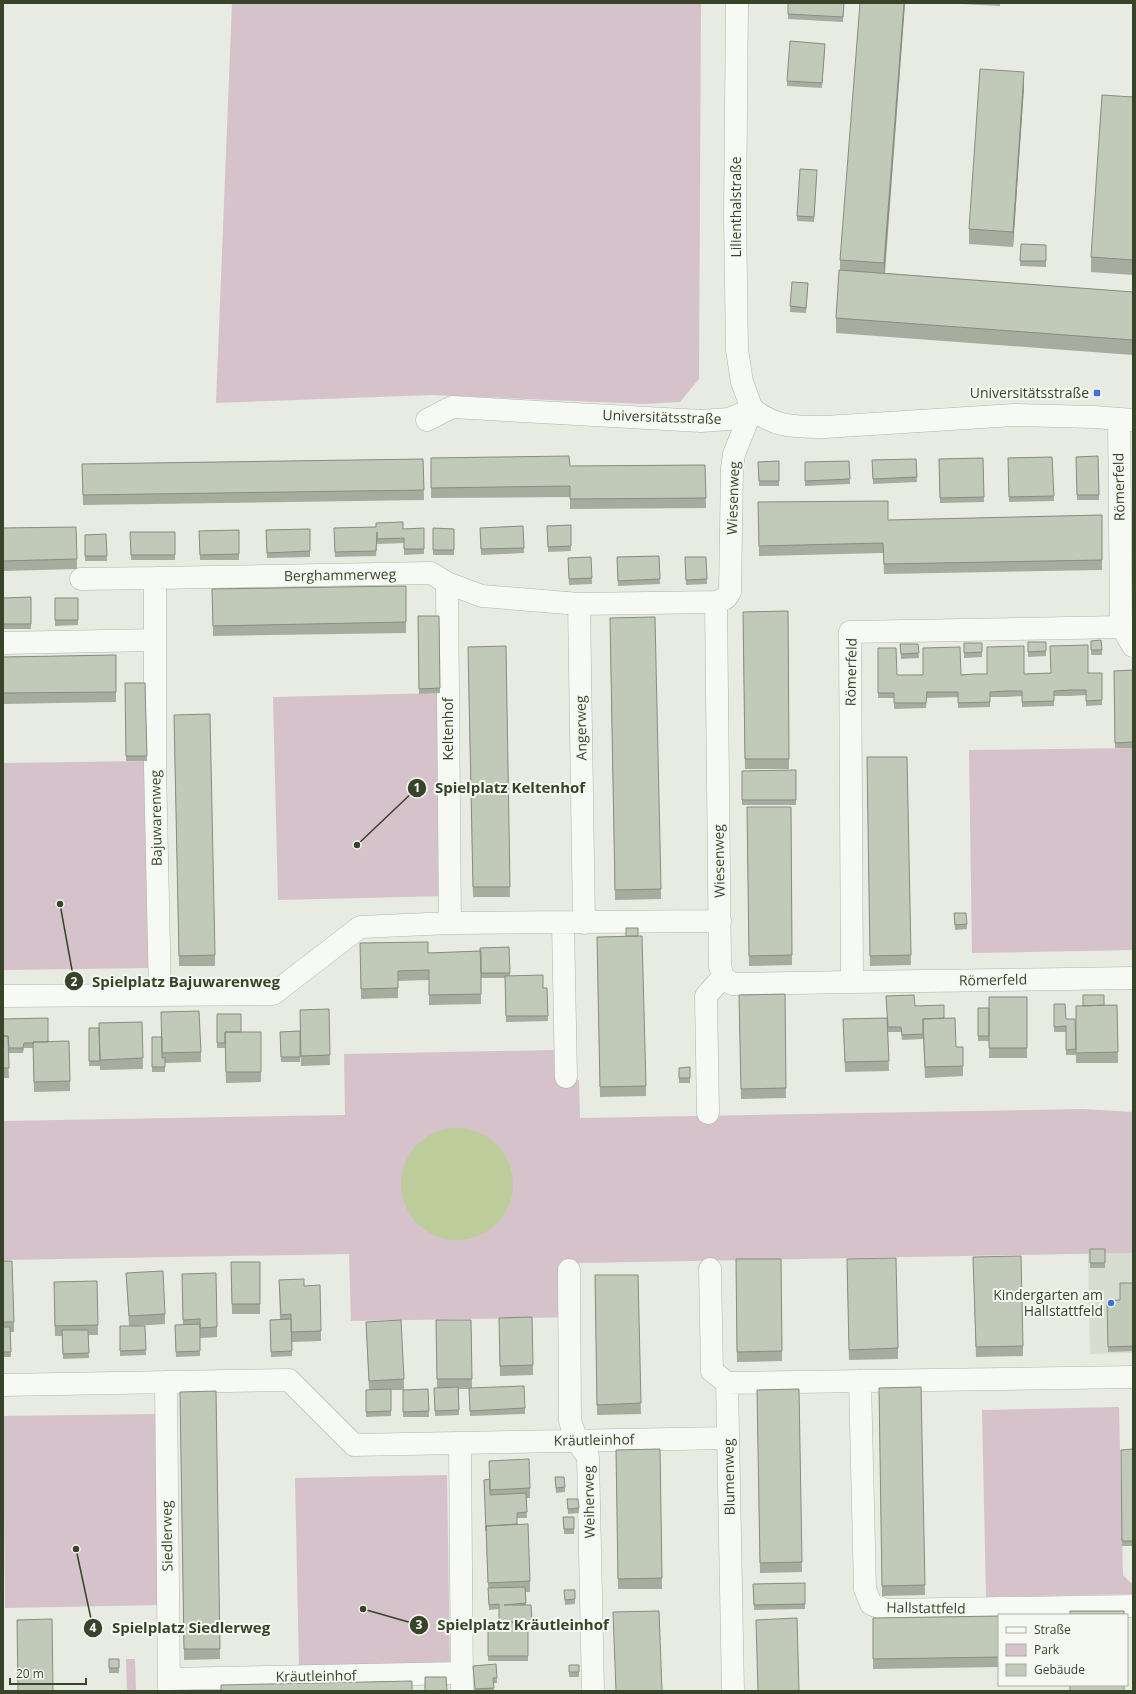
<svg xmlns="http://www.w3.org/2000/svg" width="1136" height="1694" viewBox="0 0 1136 1694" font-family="'Open Sans',sans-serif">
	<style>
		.built { fill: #d7ddd0 }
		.green { fill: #d6c2cb }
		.water { fill: #bccd9b }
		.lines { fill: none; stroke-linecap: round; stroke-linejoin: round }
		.minor-casing { stroke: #afb6a7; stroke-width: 23 }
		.minor { stroke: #f7f9f5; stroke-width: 22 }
		.wall { fill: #a6ad9f }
		.shaded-wall { fill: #878d82 }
		.building { fill: #c1c9b9; stroke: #878d82 }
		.poi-dot { fill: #4171d6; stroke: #f6f8f2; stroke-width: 1.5 }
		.labels { text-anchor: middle; stroke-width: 4; stroke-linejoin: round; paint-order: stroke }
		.street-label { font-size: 14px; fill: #374429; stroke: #f6f8f2 }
		.poi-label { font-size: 14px; fill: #374429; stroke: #f6f8f2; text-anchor: end }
		.leader { fill: none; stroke: #374429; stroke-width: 1.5 }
		.callout-dot { fill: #374429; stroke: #f6f8f2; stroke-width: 1.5 }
		.mark-label { font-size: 12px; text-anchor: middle; font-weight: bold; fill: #fff }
		.callout-label { font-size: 15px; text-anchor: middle; font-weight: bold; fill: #374429; stroke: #f6f8f2; stroke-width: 4; stroke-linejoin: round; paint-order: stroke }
	</style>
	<rect width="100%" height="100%" fill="#e7ebe2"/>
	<!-- built -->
	<path class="built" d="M1133,1253V1353L1090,1354L1088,1254Z"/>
	<!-- green -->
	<path class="green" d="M232,3H701L699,379L680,402L644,404L432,395L216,403Z
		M440,693L445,896L278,900L273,697Z
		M1133,748V950L972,953L969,750Z
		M147,761L151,968L3,970V763Z
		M554,1050L555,1080H579L580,1118L1083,1109L1133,1112V1253L579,1263L580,1317L351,1321L349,1254L3,1260V1121L345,1115L344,1054Z
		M1119,1407L1123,1575L1133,1585V1594L986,1597L982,1410Z
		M157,1414L160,1605L5,1608L3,1416Z
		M447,1475L450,1664L299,1667L295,1478Z
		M126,1659H135L136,1691H127Z"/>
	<!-- water -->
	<path class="water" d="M401 1184a56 56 0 1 1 112 0a56 56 0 1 1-112 0Z"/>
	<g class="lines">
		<!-- minor casing -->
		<g class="minor-casing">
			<path id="minor" d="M737,3L735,217L737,350L742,382L752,409
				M752,409C777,428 795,427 825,427L1014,415L1094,417L1133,420
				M1119,419L1121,621L1122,627L1133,646
				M427,420L452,407L701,421L729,419L752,409
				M81,579L155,578
				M447,583L450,923
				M579,604L584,923
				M1122,627L850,632L852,982L1133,978
				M155,640V767L160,995
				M3,643L155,640V578L431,573L447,583L482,596L579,604L716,602L726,598L730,592L732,468L734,454L752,409
				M563,924L566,1077
				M723,977L732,984L852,982
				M3,996L273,994L360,927L450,923L720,921
				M708,1113L706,996L723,977L720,966L716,602
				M710,1269L712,1371L727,1383L733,1691
				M569,1270L570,1421L577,1441L588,1457L593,1691
				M860,1381L865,1589L871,1604L886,1610L1133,1606
				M166,1382L169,1691
				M727,1383L1133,1377
				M3,1385L289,1380L354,1445L728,1438
				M460,1443L462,1691
				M169,1679L462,1673"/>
		</g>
		<!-- minor -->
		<use href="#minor" class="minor"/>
	</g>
	<!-- wall -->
	<path class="wall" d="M788,3H844L843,22L788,19Z
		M905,3L885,273L1133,292V355L836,333V318L840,270V260Z
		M963,3H1000V6L963,4Z
		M825,49L822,88L787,86V81Z
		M1024,87L1013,247L969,244V229Z
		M1133,97V275L1091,272V257Z
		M817,175L814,222L797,221V216Z
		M1021,244L1046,245V267L1020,266Z
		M808,288L806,313L790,312V306Z
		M1098,456L1099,500H1077L1076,457Z
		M1052,457L1054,501L1009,502L1008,458Z
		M431,458L570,466L705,465L706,508L570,509V497L431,498Z
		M983,458L984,502L940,503L939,459Z
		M423,459L424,500L83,505L82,464Z
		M916,459L917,482L873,484L872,460Z
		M779,461V486H759L758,462Z
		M849,461L850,484L805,486V462Z
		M758,502L888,520L1102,515V570L884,574L883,553L759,556Z
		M571,525V551L548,552L547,526Z
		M523,526L524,553L481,555L480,528Z
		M76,527L77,569L3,571V528Z
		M334,528L403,529L424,528V554L404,555V543L377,544V538L376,556L335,557Z
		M433,528L454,529V555H433Z
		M310,529V557L267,558L266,530Z
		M239,530V560H200L199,531Z
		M130,532H175V560H131Z
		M106,534L107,561H85V535Z
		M659,556L660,584L618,586L617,557Z
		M591,557L592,584L569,585L568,558Z
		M706,557L707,584L686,585L685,563Z
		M406,586V633L213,636L212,589Z
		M31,597V629H3V598Z
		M55,598H78V625L55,626Z
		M788,611L789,769H745L743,612Z
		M418,616H439L440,693L419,694Z
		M610,628L661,889V899L615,900Z
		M1091,641L1102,650V655H1091Z
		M1028,642H1046V656L1028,657Z
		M964,643H982V657L964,658Z
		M900,644H918L919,658L901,659Z
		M506,646L510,897H473L468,657Z
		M878,648L897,675L1102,673V705L1086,706V695L1070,696H1054V706L1022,707V696L1006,697H990V707L958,708V697L927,698L926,708L894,709V698H878Z
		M116,655V702L3,704V657Z
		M1133,670V748H1115L1114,671Z
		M125,683H145L147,761H126Z
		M174,715L215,955V966H179Z
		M867,757H907L911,965L870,966Z
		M796,770V805H742V771Z
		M747,807H791L792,965L749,966Z
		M954,913L967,924V929L955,930Z
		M360,943L428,953L480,951L509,947L510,976L543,988H547L548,1021L506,1022L505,978H481V1004L429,1005V980L398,981V998L361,999Z
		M597,947L646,1086V1096L600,1097Z
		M785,994L786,1098L741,1099L739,995Z
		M1027,997V1058H989V1041H978V1008H989Z
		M1054,1004L1066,1019H1075L1076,1055H1066V1032H1054Z
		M1117,1005L1118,1063H1076V1006Z
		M915,1006L944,1018L956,1047H963V1076L925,1078L923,1038V1039L902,1040L901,1032H888L889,1071L845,1072L843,1019L887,1018Z
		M329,1009L330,1065L301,1066L300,1039V1062H281L280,1032L300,1031V1010Z
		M217,1014L241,1032H261V1082L226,1083L225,1042V1048H217Z
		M3,1019L48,1042L70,1081V1091L34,1092L33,1048H24L23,1053H9L8,1049L9,1078H3Z
		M142,1022L143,1069L100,1070V1066H89V1028H99Z
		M152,1037L201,1052V1062L165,1063V1072H152Z
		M690,1067V1083H679V1068Z
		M1090,1249H1105V1268H1090Z
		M973,1257L1023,1346V1356L976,1357Z
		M736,1259H781L782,1361L737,1362Z
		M3,1261L14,1322V1332H10L11,1357H3Z
		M231,1262H260V1314H232Z
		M847,1269L898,1348V1359L849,1360Z
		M126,1273L165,1314V1324L136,1326H145L146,1355L120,1356V1326H129Z
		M182,1274L217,1327V1337L200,1338V1356L176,1357L175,1325H183Z
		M595,1275H638L641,1414L597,1415Z
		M279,1280L304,1286L321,1331V1341L292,1342V1356L271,1357L270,1320H280Z
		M54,1282L98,1325V1335H88L89,1358L63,1359L62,1336H55Z
		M1133,1283V1351L1108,1352L1107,1301L1120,1300Z
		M436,1320H471L472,1388L525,1408V1414L470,1416L469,1389H459V1415L435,1416L434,1388H437Z
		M366,1322L404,1379V1390H391V1416L366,1417V1390H369Z
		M499,1328L533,1365V1375L500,1376Z
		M921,1387L925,1595L882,1596L879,1388Z
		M428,1389L429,1417H403V1390Z
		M799,1389L802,1572L760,1573L757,1390Z
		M216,1391L220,1659L184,1660L180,1392Z
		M660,1449L662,1589H618L616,1450Z
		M1133,1449V1546H1122L1121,1450Z
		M489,1461L530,1488V1498H526L527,1518H517V1524L530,1581V1592H526V1605L532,1621V1627H528V1661H488V1623H499V1609L489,1610L484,1480H489Z
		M555,1477L565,1487V1492L556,1493Z
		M567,1499L579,1508V1513L568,1514Z
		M563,1517H574V1534H564Z
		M805,1583V1609L754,1610L753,1584Z
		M564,1590H575V1604L565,1605Z
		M999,1616V1667L873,1669V1618Z
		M109,1659H119V1673H109Z
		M569,1665L579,1672V1677H569Z
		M473,1666L497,1678V1683H493L494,1691H475Z"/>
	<!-- shaded-wall -->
	<path class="shaded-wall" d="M904,3H905L884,278V263Z
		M1024,72V87L1013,247V232Z"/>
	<!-- building -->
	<path class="building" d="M788,3H844L843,17L788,14Z
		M860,3H904L884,263L840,260Z
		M790,41L825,44L822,83L787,81Z
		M980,69L1024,72L1013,232L969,229Z
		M1102,95L1133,97V260L1091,257Z
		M800,169L817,170L814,217L797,216Z
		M1021,244L1046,245V261H1020Z
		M839,270L1133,292V340L836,318Z
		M792,282L808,283L806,308L790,306Z
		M569,456L570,466L705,465L706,498L570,499V486L431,488V458Z
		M1098,456L1099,495H1077L1076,457Z
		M1052,457L1054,496L1009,497L1008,458Z
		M983,458L984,497L940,498L939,459Z
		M423,459L424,490L83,495L82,464Z
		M916,459L917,477L873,479L872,460Z
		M779,461V481H759L758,462Z
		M849,461L850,479L805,481V462Z
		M888,501V520L1102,515V560L884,564L883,543L759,546L758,502Z
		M403,522V529L424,528V549H404V538L377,539V532L376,551L335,552L334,528L376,527V523Z
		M571,525V546L548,547L547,526Z
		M523,526L524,548L481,549L480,528Z
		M76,527L77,559L3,561V528Z
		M433,528L454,529V550H433Z
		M310,529V551L267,553L266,530Z
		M239,530V554L200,555L199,531Z
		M130,532H175V555H131Z
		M106,534L107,556H85V535Z
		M659,556L660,579L618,581L617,557Z
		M591,557L592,578L569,579L568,558Z
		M685,557H706L707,579L686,580Z
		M406,586V622L213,626L212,589Z
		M31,597V624H3V598Z
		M55,598H78V620H55Z
		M788,611L789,759H745L743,612Z
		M418,616H439L440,688L419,689Z
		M655,617L661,889L615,890L610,618Z
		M1101,640L1102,650H1091V641Z
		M1028,642H1046V651L1028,652Z
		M964,643H982V652L964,653Z
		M900,644H918L919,653L901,654Z
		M1088,645V673H1102V700L1086,701V690H1070L1054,691V701L1022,702V691H1006L990,692V702L958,703V692H927L926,703H894V693H878V648H896L897,675H923V648L960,647L961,675L974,674H987V647L1024,646V674L1051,673L1050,646Z
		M506,646L510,887H473L468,647Z
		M116,655V692L3,693V657Z
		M1133,670V742L1115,743L1114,671Z
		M125,683H145L147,756H126Z
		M210,714L215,955L179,956L174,715Z
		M867,757H907L911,955L870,956Z
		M796,770V800H742V771Z
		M747,807H791L792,955L749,956Z
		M954,913H966L967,924L955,925Z
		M626,928H638V936H626Z
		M642,936L646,1086L600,1087L597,937Z
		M428,942V953L481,951V994L429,995V970L398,971V988L361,989L360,943Z
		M509,947L510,973H481L480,948Z
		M543,975V988H547L548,1016H506L505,976Z
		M785,994L786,1088L741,1089L739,995Z
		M914,995L915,1006L944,1005V1018L923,1019V1034L902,1035L901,1027H888L886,996Z
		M1083,995H1104V1005L1083,1006Z
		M989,997H1027V1048H989Z
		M1054,1004H1065L1066,1019H1075L1076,1049L1066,1050V1026L1054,1027Z
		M1117,1005L1118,1052L1076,1053V1006Z
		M978,1008H989V1036H978Z
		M329,1009L330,1055L301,1056L300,1010Z
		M199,1011L201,1052L162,1053L161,1012Z
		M217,1014H241V1032H225V1043H217Z
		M48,1018V1042H33L34,1043H24L23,1048H9L8,1036H3V1019Z
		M887,1018L889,1061L845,1062L843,1019Z
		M955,1018L956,1047H963V1066L925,1067L923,1019Z
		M142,1022L143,1058L100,1060L99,1023Z
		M89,1028H99L100,1061H89Z
		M300,1031V1057H281L280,1032Z
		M225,1032H261V1072H226Z
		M3,1036H8L9,1068H3Z
		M152,1037H162V1058H165V1067H152Z
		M69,1041L70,1081L34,1082L33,1042Z
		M690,1067V1078H679V1068Z
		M1090,1249H1105V1263H1090Z
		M1021,1256L1023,1346L976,1347L973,1257Z
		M896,1258L898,1348L849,1350L847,1259Z
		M736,1259H781L782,1351L737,1352Z
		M3,1261H12L14,1322H3Z
		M231,1262H260V1304H232Z
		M163,1271L165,1314L129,1316L126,1273Z
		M216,1273L217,1327L200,1328V1319L183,1320L182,1274Z
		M595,1275H638L641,1403L597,1405Z
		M304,1279V1286L320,1285L321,1331L291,1332V1314L281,1315L279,1280Z
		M97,1281L98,1325L55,1326L54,1282Z
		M1120,1283H1133V1346L1108,1347L1107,1301L1120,1300Z
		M532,1317L533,1365L500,1366L499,1318Z
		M291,1319L292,1351L271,1352L270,1320Z
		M401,1320L404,1379L369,1381L366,1322Z
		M436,1320H471L472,1379H437Z
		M200,1324V1351L176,1352L175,1325Z
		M120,1326H145L146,1350L120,1351Z
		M3,1327H10L11,1352H3Z
		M62,1330H88L89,1353L63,1354Z
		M524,1386L525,1408L470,1411L469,1388Z
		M458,1387L459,1410L435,1411L434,1388Z
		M921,1387L925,1585L882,1586L879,1388Z
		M391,1389V1411L366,1412V1390Z
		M428,1389L429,1411L403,1412V1390Z
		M799,1389L802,1562L760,1563L757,1390Z
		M216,1391L220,1649H184L180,1392Z
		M660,1449L662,1578L618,1579L616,1450Z
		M1133,1449V1541H1122L1121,1450Z
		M529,1459L530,1488L490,1490L489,1461Z
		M555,1477H564L565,1487L556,1488Z
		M490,1479V1495L526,1493L527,1512L517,1513V1524L486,1526V1531L484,1480Z
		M567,1499H578L579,1508L568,1509Z
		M563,1517H574V1529H564Z
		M528,1524L530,1581L488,1583L486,1526Z
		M805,1583V1604L754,1605L753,1584Z
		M525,1587L526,1603L504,1605H531L532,1621L499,1622V1604L489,1605L488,1588Z
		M564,1590H575V1599L565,1600Z
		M659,1611L662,1691H616L613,1612Z
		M1070,1611H1124V1615H1070Z
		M999,1616V1657L873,1659V1618Z
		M797,1618L799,1691H758L756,1620Z
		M52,1619L53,1691H18L17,1620Z
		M488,1623H528V1656H488Z
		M109,1659H119V1668H109Z
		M496,1664L497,1678H493L494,1688L475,1689L473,1666Z
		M569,1665H579V1672H569Z
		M425,1677H446L447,1691H425Z
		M412,1681V1691H221V1685Z
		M1070,1685H1124V1691H1070Z"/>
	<!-- markers -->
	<g class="poi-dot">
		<rect x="1093" y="389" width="8" height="8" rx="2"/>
		<circle cx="1111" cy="1303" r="4"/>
	</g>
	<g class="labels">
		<!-- street labels -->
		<g class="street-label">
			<text transform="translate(736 207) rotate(-90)" y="5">Lilienthalstraße</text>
			<text transform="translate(662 417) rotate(2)" y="5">Universitätsstraße</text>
			<text transform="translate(1119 487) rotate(-91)" y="5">Römerfeld</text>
			<text transform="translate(733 498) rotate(-88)" y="5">Wiesenweg</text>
			<text transform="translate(340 575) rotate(-1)" y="5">Berghammerweg</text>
			<text transform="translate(851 672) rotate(-89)" y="5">Römerfeld</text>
			<text transform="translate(581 728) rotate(-91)" y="5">Angerweg</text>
			<text transform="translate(448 729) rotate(-90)" y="5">Keltenhof</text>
			<text transform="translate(156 818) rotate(-91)" y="5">Bajuwarenweg</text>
			<text transform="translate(719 861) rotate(-91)" y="5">Wiesenweg</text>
			<text transform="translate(993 980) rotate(-1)" y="5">Römerfeld</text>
			<text transform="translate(594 1440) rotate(-1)" y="5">Kräutleinhof</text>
			<text transform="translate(729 1477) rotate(-91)" y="5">Blumenweg</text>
			<text transform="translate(589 1502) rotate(-91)" y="5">Weiherweg</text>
			<text transform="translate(167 1536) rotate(-91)" y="5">Siedlerweg</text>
			<text transform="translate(926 1608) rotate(1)" y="5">Hallstattfeld</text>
			<text transform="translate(316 1676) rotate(-1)" y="5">Kräutleinhof</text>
		</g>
		<!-- poi labels -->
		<g class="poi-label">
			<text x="1089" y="398">Universitätsstraße</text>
			<text x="1103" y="1300">Kindergarten am<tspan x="1103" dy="16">Hallstattfeld</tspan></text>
		</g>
	</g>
	<!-- callouts -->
	<path class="leader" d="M357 845L417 788M60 904L74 981M363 1609L419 1625M76 1549L93 1628"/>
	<g class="callout-dot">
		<circle cx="357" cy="845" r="4"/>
		<circle cx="60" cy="904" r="4"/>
		<circle cx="363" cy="1609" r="4"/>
		<circle cx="76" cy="1549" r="4"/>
		<circle cx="417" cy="788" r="10"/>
		<circle cx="74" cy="981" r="10"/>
		<circle cx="419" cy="1625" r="10"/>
		<circle cx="93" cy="1628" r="10"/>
	</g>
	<g class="mark-label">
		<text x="417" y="792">1</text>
		<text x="74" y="986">2</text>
		<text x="419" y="1629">3</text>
		<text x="93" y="1632">4</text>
	</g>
	<g class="callout-label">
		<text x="510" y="793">Spielplatz Keltenhof</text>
		<text x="186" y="987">Spielplatz Bajuwarenweg</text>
		<text x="523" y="1630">Spielplatz Kräutleinhof</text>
		<text x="191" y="1633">Spielplatz Siedlerweg</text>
	</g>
	<!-- border -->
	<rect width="1136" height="1694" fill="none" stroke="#374429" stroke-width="8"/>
	<!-- legend -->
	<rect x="998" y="1614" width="130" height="72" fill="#f6f8f2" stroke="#aab0a2"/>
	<rect x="1006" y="1627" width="20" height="6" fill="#f7f9f5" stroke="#aab0a2"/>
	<text x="1034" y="1634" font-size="12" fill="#374429">Straße</text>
	<rect x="1006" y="1644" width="20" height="12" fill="#d6c2cb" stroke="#aab0a2"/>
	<text x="1034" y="1654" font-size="12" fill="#374429">Park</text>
	<rect x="1006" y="1664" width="20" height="12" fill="#c1c9b9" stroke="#aab0a2"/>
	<text x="1034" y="1674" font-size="12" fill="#374429">Gebäude</text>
	<!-- scale -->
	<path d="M10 1678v6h76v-6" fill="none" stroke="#374429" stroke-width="2"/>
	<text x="16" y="1678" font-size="12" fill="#374429" stroke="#f6f8f2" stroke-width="3" paint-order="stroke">20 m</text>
</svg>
